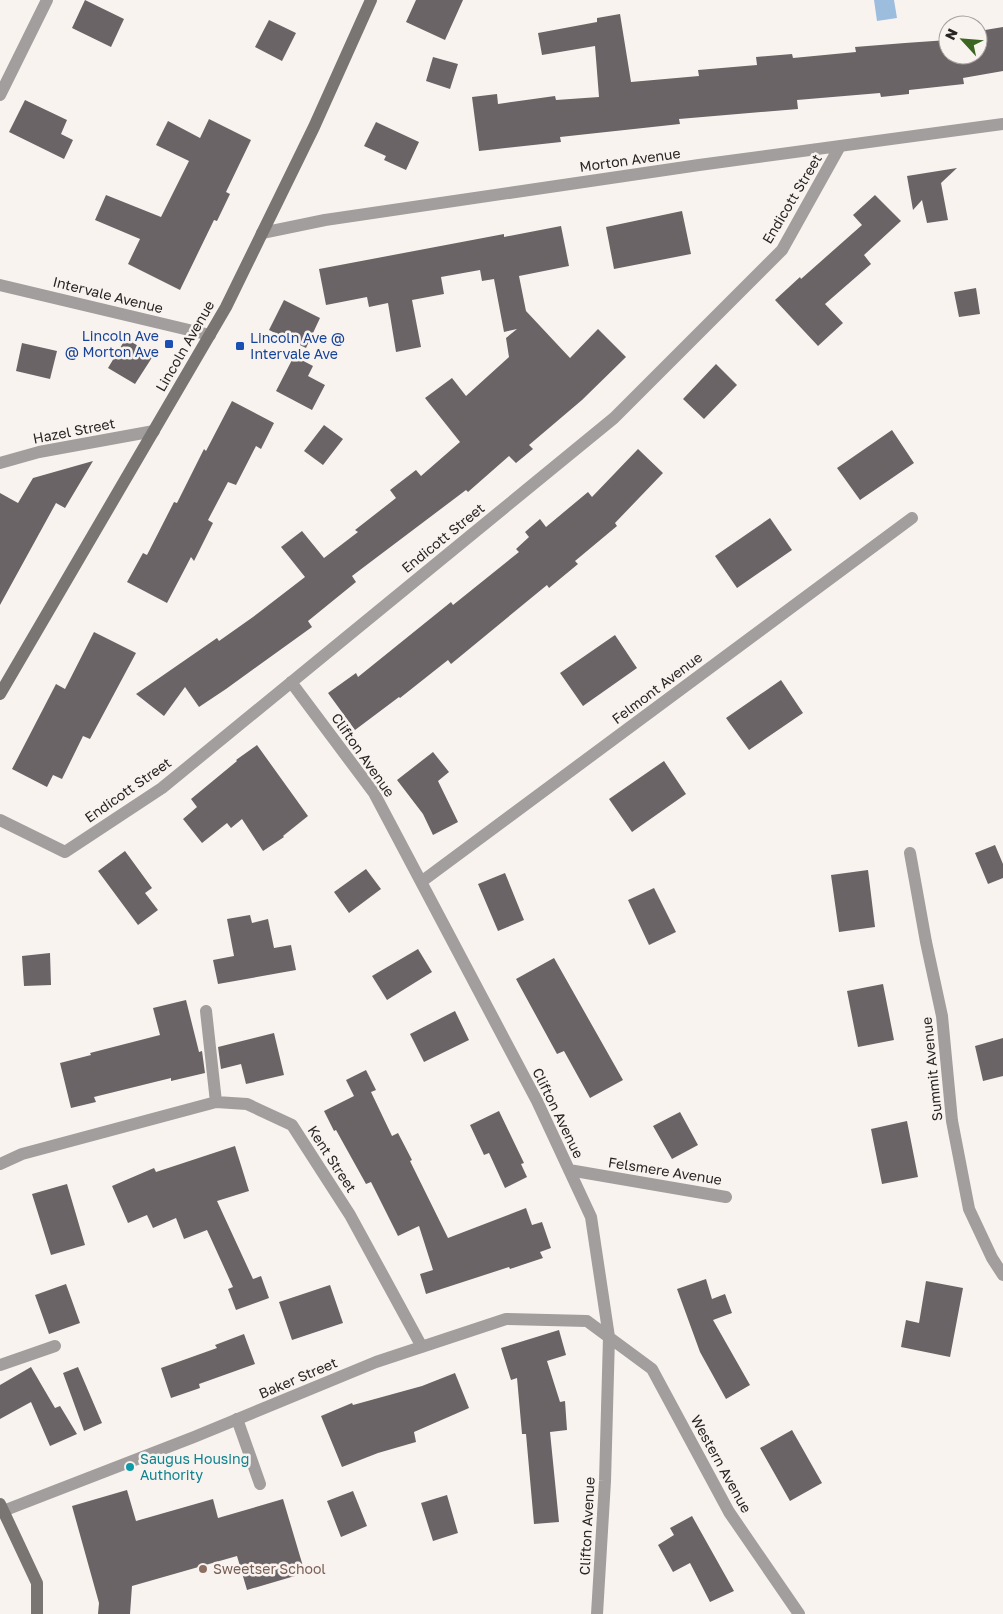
<svg xmlns="http://www.w3.org/2000/svg" width="1003" height="1614" viewBox="0 0 1003 1614" font-family="'Golos Text',sans-serif">
	<style>
		.water { fill: #9dbddf }
		.building { fill: #6a6466 }
		.lines { fill: none; stroke-linecap: round; stroke-linejoin: round }
		.service { stroke: #a19e9d; stroke-width: 12 }
		.minor { stroke: #a19e9d; stroke-width: 12 }
		.secondary { stroke: #787573; stroke-width: 12 }
		.transit-dot { fill: #1a4fb4; stroke: #f9f3f0; stroke-width: 2 }
		.culture-dot { fill: #0f9aa8; stroke: #f9f3f0; stroke-width: 2 }
		.education-dot { fill: #8d6e63; stroke: #f9f3f0; stroke-width: 2 }
		.labels { text-anchor: middle; stroke-width: 5; stroke-linejoin: round; paint-order: stroke }
		.street-label { font-size: 14px; fill: #282524; stroke: #f9f3f0 }
		.transit-label { font-size: 14px; fill: #164399; stroke: #f9f3f0; text-anchor: end }
		.culture-label { font-size: 14px; fill: #0d838f; stroke: #f9f3f0; text-anchor: start }
		.education-label { font-size: 14px; fill: #785e54; stroke: #f9f3f0; text-anchor: start }
	</style>
	<rect width="100%" height="100%" fill="#f9f3f0"/>
	<!-- water -->
	<path class="water" d="M874,0H894L897,18L877,21Z"/>
	<!-- building -->
	<path class="building" d="M85,0L124,19L111,47L72,28Z
		M416,0H463L445,40L406,22Z
		M620,14L631,82L699,76L698,70L757,65L756,57L792,54L793,58L856,52L855,47L905,43L948,40V55H978V38L981,37L979,31L1003,27V71L963,78L964,84L909,90V94L881,97L880,93L797,100L798,109L679,119L680,124L560,137L561,142L479,151L472,97L497,94L498,104L555,96L556,100L599,97L595,46L542,55L538,33L597,22V18Z
		M269,20L296,33L282,61L255,47Z
		M433,57L458,64L450,89L426,81Z
		M25,100L67,120L61,134L73,140L64,159L9,132Z
		M209,119L251,140L226,192L230,194L217,221L214,220L180,290L128,264L140,239L95,220L106,195L161,217L189,161L156,145L168,121L200,138Z
		M376,122L419,142L406,170L384,160L386,156L364,146Z
		M957,168L941,183L948,220L927,223L922,200L913,210L907,176Z
		M875,195L901,221L864,255L871,264L825,304L843,323L818,346L775,300L800,277L801,279L862,225L853,215Z
		M682,211L691,254L614,269L606,227Z
		M561,226L569,266L519,276L526,311L570,358L598,329L626,357L582,400L529,445L533,449L516,463L509,456L468,492L466,490L352,576L356,582L308,621L312,627L226,689L199,707L185,687L164,716L136,694L217,638L219,641L253,617L305,577L281,547L302,531L324,558L358,532L355,530L396,498L390,490L416,470L421,476L460,442L425,398L452,378L466,396L509,357L506,338L517,329L504,332L494,279L482,281L480,270L441,277L444,294L412,300L421,347L396,352L388,303L369,307L367,297L326,305L319,269L504,234V237Z
		M976,288L980,314L959,317L954,292Z
		M284,300L320,318L306,348L269,330Z
		M126,338L153,356L135,384L108,368Z
		M22,343L57,351L50,379L16,371Z
		M294,356L313,366L308,376L325,385L312,410L276,391Z
		M716,364L737,385L704,419L683,399Z
		M232,401L274,423L261,449L256,446L236,485L228,482L208,520L213,523L194,561L191,557L167,603L127,582L143,553L147,555L174,502L177,503L204,449L206,451Z
		M324,425L343,439L323,465L304,451Z
		M892,430L914,463L860,500L837,468Z
		M638,449L663,473L615,523L617,526L575,561L578,564L549,588L547,585L451,664L448,660L400,698L399,697L355,730L328,693L356,673L358,677L451,602L453,605L519,552L516,549L529,537L525,532L540,519L546,527L588,492L592,497Z
		M93,461L65,508L56,503L0,605V493L18,503L33,478Z
		M770,518L792,550L737,588L715,556Z
		M94,632L136,653L90,739L83,736L62,779L53,775L47,787L12,769L56,684L65,689Z
		M615,635L637,668L583,706L560,673Z
		M781,680L803,713L749,750L726,718Z
		M257,745L308,816L283,836L284,837L263,851L242,819L231,828L227,823L202,843L183,819L197,807L191,799L237,761L236,760Z
		M433,752L449,772L438,781L458,822L433,835L423,814L397,780Z
		M664,761L686,794L632,832L609,799Z
		M995,845L1003,864V878L988,884L975,853Z
		M125,851L152,888L145,893L158,910L138,925L98,871Z
		M366,869L381,889L349,913L334,892Z
		M868,870L875,927L839,932L831,875Z
		M505,873L524,920L498,931L478,884Z
		M654,888L676,932L649,945L628,900Z
		M250,915L252,923L268,919L274,948L291,945L296,970L218,984L213,960L234,956L227,919Z
		M418,949L432,972L387,1000L372,976Z
		M50,953L51,985L24,986L22,956Z
		M554,958L623,1080L590,1098L564,1051L557,1054L516,979Z
		M883,984L894,1040L858,1047L847,991Z
		M186,1000L199,1052L202,1051L205,1073L171,1081V1078L94,1097L96,1102L71,1108L60,1063L91,1055L90,1053L160,1035L153,1008Z
		M455,1011L469,1040L424,1062L410,1034Z
		M274,1033L284,1075L246,1084L241,1064L221,1069L218,1047Z
		M1003,1038V1076L983,1081L975,1046Z
		M366,1070L376,1090L371,1092L392,1136L398,1133L412,1160L410,1161L448,1238L526,1208L532,1225L542,1222L551,1248L540,1252L543,1258L510,1269L509,1267L426,1294L420,1274L433,1270L419,1226L398,1236L371,1182L366,1184L336,1130L334,1131L324,1111L354,1096L346,1080Z
		M499,1111L524,1163L521,1164L527,1177L505,1188L489,1153L484,1155L470,1125Z
		M680,1112L698,1145L672,1159L653,1126Z
		M907,1121L918,1177L882,1184L871,1129Z
		M235,1146L249,1191L217,1201L253,1279L261,1276L269,1298L236,1310L228,1289L233,1287L207,1230L184,1239L176,1218L153,1228L147,1215L128,1223L112,1186L154,1168L156,1172Z
		M67,1184L85,1245L51,1255L32,1194Z
		M706,1279L712,1299L725,1294L732,1313L713,1320L750,1385L726,1399L700,1352L677,1289Z
		M926,1281L963,1288L950,1357L901,1347L906,1320L919,1323Z
		M66,1284L80,1323L49,1334L35,1295Z
		M330,1285L343,1323L292,1340L279,1302Z
		M559,1330L566,1355L547,1361L560,1402L565,1401L567,1430L550,1432L559,1522L534,1524L526,1434H522L517,1378L511,1380L501,1348Z
		M244,1334L255,1364L199,1384L200,1388L171,1398L161,1368L217,1348L215,1345Z
		M31,1367L55,1408L60,1406L77,1434L50,1446L31,1402L0,1419V1385Z
		M78,1367L102,1423L84,1431L63,1373Z
		M455,1373L469,1408L414,1432L416,1442L378,1453L342,1467L321,1416L352,1403L353,1405L422,1386Z
		M792,1430L822,1483L790,1501L760,1448Z
		M127,1490L136,1521L213,1499L218,1518L283,1499L305,1573L247,1590L237,1556L132,1586L130,1614H98L99,1603L72,1506Z
		M353,1491L367,1526L341,1537L327,1501Z
		M447,1495L458,1533L433,1541L421,1503Z
		M692,1516L734,1591L710,1602L690,1563L673,1572L658,1545L674,1535L670,1528Z"/>
	<g class="lines">
		<!-- service -->
		<path class="service" d="M237,1419L260,1484"/>
		<!-- minor -->
		<path class="minor" d="M0,95L47,0
			M262,233L325,220L699,165L1003,124
			M0,285L210,335
			M0,463L39,452L154,431
			M291,682L374,793L537,1101L591,1217L609,1337L605,1481L597,1614
			M0,820L65,852L162,788L614,418L782,250L840,146
			M910,853L926,942L942,1016L952,1121L969,1209L992,1258L1003,1275
			M421,882L912,518
			M206,1011L216,1102
			M0,1164L22,1154L216,1102L247,1104L292,1125L350,1215L422,1347
			M569,1170L726,1197
			M0,1365L55,1346
			M3,1511L194,1437L376,1362L506,1319L587,1321L652,1369L729,1512L799,1614"/>
		<!-- secondary -->
		<path class="secondary" d="M0,694L226,307L314,127L371,0
			M0,1504L37,1583V1614"/>
	</g>
	<!-- markers -->
	<g class="transit-dot">
		<rect x="164" y="339" width="10" height="10" rx="2.5"/>
		<rect x="235" y="341" width="10" height="10" rx="2.5"/>
	</g>
	<circle class="culture-dot" cx="130" cy="1467" r="5"/>
	<circle class="education-dot" cx="203" cy="1569" r="5"/>
	<g class="labels">
		<!-- street labels -->
		<g class="street-label">
			<text transform="translate(630 160) rotate(-8)" y="5">Morton Avenue</text>
			<text transform="translate(792 199) rotate(-59)" y="5">Endicott Street</text>
			<text transform="translate(108 295) rotate(14)" y="5">Intervale Avenue</text>
			<text transform="translate(185 346) rotate(-60)" y="5">Lincoln Avenue</text>
			<text transform="translate(74 431) rotate(-11)" y="5">Hazel Street</text>
			<text transform="translate(443 538) rotate(-39)" y="5">Endicott Street</text>
			<text transform="translate(657 688) rotate(-37)" y="5">Felmont Avenue</text>
			<text transform="translate(363 755) rotate(55)" y="5">Clifton Avenue</text>
			<text transform="translate(128 790) rotate(-35)" y="5">Endicott Street</text>
			<text transform="translate(932 1069) rotate(-96)" y="5">Summit Avenue</text>
			<text transform="translate(558 1113) rotate(64)" y="5">Clifton Avenue</text>
			<text transform="translate(332 1159) rotate(57)" y="5">Kent Street</text>
			<text transform="translate(665 1171) rotate(9)" y="5">Felsmere Avenue</text>
			<text transform="translate(298 1378) rotate(-23)" y="5">Baker Street</text>
			<text transform="translate(721 1464) rotate(61)" y="5">Western Avenue</text>
			<text transform="translate(587 1526) rotate(-87)" y="5">Clifton Avenue</text>
		</g>
		<!-- transit labels -->
		<g class="transit-label">
			<text x="159" y="341">Lincoln Ave<tspan x="159" dy="16">@ Morton Ave</tspan></text>
			<text x="250" y="343" text-anchor="start">Lincoln Ave @<tspan x="250" dy="16">Intervale Ave</tspan></text>
		</g>
		<!-- culture labels -->
		<g class="culture-label">
			<text x="140" y="1464">Saugus Housing<tspan x="140" dy="16">Authority</tspan></text>
		</g>
		<!-- education labels -->
		<g class="education-label">
			<text x="213" y="1574">Sweetser School</text>
		</g>
	</g>
	<!-- north arrow -->
	<g transform="translate(963 40) rotate(296)"><circle r="24" fill="#f9f3f0" stroke="#a5a19e"/>
	<path d="M0-4L9 19L0 12L-9 19Z" fill="#3b6521"/>
	<text y="-8" font-size="14" font-weight="bold" text-anchor="middle" fill="#282524">N</text>
	</g>
</svg>
